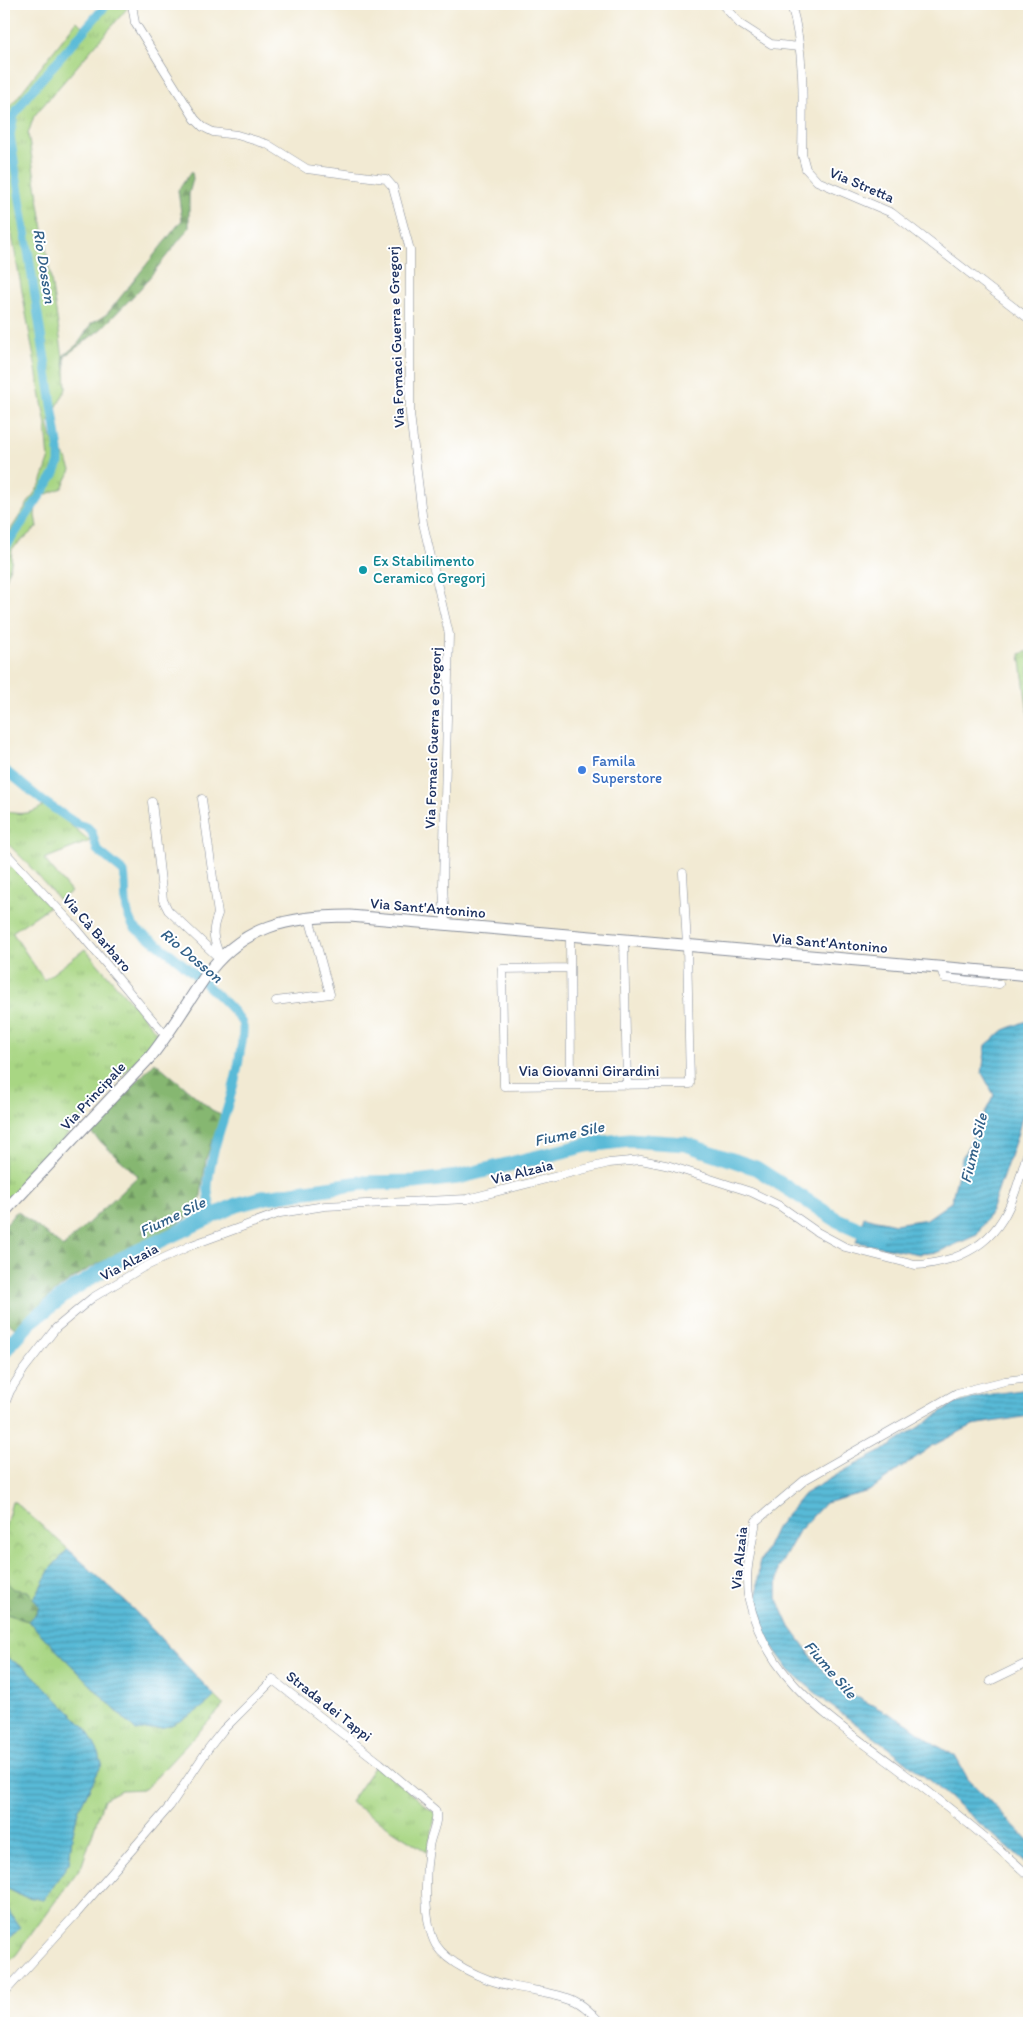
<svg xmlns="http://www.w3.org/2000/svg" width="1033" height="2027" viewBox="0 0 1033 2027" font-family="Itim,sans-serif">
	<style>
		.grass { fill: url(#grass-tufts); stroke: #628270 }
		.forest { fill: url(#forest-firs); stroke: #507368 }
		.park { fill: url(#park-crowns); stroke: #628270 }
		.water { fill: url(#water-rules); stroke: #3a749a }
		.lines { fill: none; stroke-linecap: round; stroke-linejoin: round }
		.canal { stroke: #59bad7; stroke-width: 9 }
		.river { stroke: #59bad7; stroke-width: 15 }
		.minor-casing { stroke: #868c98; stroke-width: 9 }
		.secondary-casing { stroke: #868c98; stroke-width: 13 }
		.minor { stroke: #fff; stroke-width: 8 }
		.secondary { stroke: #fff; stroke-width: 11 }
		.culture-dot { fill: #0f9aa8; stroke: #fff; stroke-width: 2 }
		.shop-dot { fill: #3f7fe0; stroke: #fff; stroke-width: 2 }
		.labels { text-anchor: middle; stroke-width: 4; stroke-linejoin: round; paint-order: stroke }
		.street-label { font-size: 15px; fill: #1b2f5e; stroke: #fff }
		.culture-label { font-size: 15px; fill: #0d838f; stroke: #fff; text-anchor: start }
		.shop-label { font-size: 15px; fill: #366cbe; stroke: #fff; text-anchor: start }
		.water-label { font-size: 16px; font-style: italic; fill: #316088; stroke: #fff }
	</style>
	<defs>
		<pattern id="grass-tufts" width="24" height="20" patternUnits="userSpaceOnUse" patternTransform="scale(1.25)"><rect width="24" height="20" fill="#a8d683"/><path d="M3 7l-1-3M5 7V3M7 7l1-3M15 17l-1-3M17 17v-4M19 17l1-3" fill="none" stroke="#90b874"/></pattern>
		<pattern id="forest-firs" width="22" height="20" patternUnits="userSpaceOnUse" patternTransform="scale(1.25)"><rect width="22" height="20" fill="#86b771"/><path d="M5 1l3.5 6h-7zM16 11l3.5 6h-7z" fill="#6d9560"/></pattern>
		<pattern id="park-crowns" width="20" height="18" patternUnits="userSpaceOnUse" patternTransform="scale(1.25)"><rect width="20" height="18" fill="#a8d683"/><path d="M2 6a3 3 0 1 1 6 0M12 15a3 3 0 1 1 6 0" fill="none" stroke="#90b874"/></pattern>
		<pattern id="water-rules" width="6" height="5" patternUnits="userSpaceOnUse" patternTransform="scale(1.25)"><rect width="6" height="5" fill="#59bad7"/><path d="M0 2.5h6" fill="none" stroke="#4998b2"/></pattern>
	</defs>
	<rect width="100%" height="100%" fill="#fff"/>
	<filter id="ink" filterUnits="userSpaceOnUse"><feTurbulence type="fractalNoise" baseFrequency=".02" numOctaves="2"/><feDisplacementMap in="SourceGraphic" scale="10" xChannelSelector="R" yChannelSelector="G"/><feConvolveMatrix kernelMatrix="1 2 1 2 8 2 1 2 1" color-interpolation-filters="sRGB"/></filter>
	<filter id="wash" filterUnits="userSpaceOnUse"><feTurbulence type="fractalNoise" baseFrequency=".0096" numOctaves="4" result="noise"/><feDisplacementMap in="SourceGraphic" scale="20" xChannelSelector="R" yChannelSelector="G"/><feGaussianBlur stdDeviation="1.12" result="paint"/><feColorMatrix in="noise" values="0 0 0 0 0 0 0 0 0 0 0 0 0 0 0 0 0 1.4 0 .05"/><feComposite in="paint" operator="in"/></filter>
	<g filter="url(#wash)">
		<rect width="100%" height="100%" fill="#f2ead3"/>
		<!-- grass -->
		<path class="grass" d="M102,4H131L34,116L28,134L65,369L66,389L48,424L52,439L65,456L71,470L62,488L37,498L35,515L37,527L12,549L11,563L4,586V540L41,483L49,460L46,425L4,191V139L6,112L77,21L83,27Z
			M1029,651V721L1020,654Z
			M45,804L90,841L44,859L71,892L59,900L26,862L4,840V811C19,815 33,815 45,804Z
			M13,866L49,907L12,932L44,980L85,949L159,1035L4,1204V871Z
			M4,1613L28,1621L136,1731L212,1699L215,1696L224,1705L145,1789L121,1790L104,1799L82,1865L16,1955L4,1967V1944L20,1928L4,1904V1887L22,1896L69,1863L72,1837L78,1811L102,1764L86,1728L28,1670L4,1656V1645L7,1637L4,1635Z
			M364,1756L436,1814L427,1852L350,1802L375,1766Z"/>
		<!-- forest -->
		<path class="forest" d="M192,171L193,179L189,194V228L140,289L101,329L65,356V369L63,356L78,344L91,324L107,314L182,220L178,190Z
			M155,1062L212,1110L222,1115L206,1159L199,1210C165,1234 127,1249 90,1268C61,1284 39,1306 15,1328L4,1320V1226L17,1211L63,1247L138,1176L90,1132Z
			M4,1579L14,1589L28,1591L39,1606L37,1612L28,1621L4,1613Z"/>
		<!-- park -->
		<path class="park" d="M12,1502H15L68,1549L50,1569L34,1599L28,1591L14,1589L4,1579V1532Z"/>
		<!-- water -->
		<path class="water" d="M1024,1022H1029V1091L1017,1136L991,1211L977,1235L938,1252L919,1254L856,1242L864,1217L895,1224L927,1219L951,1202L962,1158L994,1095L982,1073L986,1045L1004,1030Z
			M1029,1389V1416L973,1425L932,1446L869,1491L825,1503L799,1531L778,1569L777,1598L790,1627L815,1661L840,1688L908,1724L936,1745L955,1756L968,1779L1029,1841V1866L941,1790L889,1748L830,1705L790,1671L766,1638L757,1598L759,1564L776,1528L804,1494L849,1468L884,1450L952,1405L985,1395Z
			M68,1549L132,1608L215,1696C205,1707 186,1719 171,1725C161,1729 147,1729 136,1731L28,1621L37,1613L39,1606L34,1599L50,1569Z
			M4,1656L28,1670L86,1728L99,1753L102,1764L78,1811L72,1837L69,1863L43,1900L22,1896L4,1887Z
			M4,1904L20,1928L4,1944Z"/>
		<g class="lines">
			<!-- canal -->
			<path class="canal" d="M4,550L55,473L59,463V450L10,135L14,115L27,96L107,4
				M4,769L43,801L77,824L87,827L92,832L97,850L124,872C127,890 123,908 132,924C139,935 150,937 159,945C174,956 240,1011 243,1026C244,1037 240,1050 239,1060C233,1103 211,1143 208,1186C207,1195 211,1207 213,1216"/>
			<!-- river -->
			<path class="river" d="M4,1351L31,1321L73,1289L119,1260L236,1205L266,1197L361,1183L415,1182L458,1177L587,1145L629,1140L685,1144L756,1168L837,1220L865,1232L878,1235"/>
		</g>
	</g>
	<g filter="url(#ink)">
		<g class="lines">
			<!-- minor casing -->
			<g class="minor-casing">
				<path id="minor" d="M132,4L135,23L195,119L203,127L213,132L237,135L267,144L307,169L386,179L393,187L410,250V414L423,523L449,634L443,885L445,924
					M722,4L740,24L771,44L799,47
					M791,4C805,52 803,104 802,154L806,169L817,181L892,213L1029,319
					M202,799L218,914C211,931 213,939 220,956
					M152,802L163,900L168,910L220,959
					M4,851L76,928L166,1036
					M570,935L571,1085
					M624,940L627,1085
					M570,968L502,969L504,1086L690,1084L687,946L683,873
					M941,968L944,978L999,984
					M276,1001L330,994L309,917
					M1029,1378L1005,1381L957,1393L806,1479L756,1521C752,1546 743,1575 749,1600C767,1683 838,1723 901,1771C945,1804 989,1839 1029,1876
					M4,1406L10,1391L24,1369L56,1328L92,1298L142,1268L192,1245L280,1213L325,1206L467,1199L609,1163L641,1160L670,1166L751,1192L780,1206L817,1232L845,1247L915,1265C928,1265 940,1262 953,1258C1007,1239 1014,1196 1029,1147
					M990,1681L1029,1662
					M4,1993L77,1913L170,1806L208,1749L223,1730L273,1680L380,1763L435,1810C440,1820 430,1836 429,1847C425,1873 423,1922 436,1945C443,1956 454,1963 465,1969C480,1977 495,1983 512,1986C532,1991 556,1992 575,2001C586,2006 593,2015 601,2023"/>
			</g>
			<!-- secondary casing -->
			<g class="secondary-casing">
				<path id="secondary" d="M4,1212L151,1056C171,1031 187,1003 205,977C242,925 290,916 350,916L1029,975"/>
			</g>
			<!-- minor -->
			<use href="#minor" class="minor"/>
			<!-- secondary -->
			<use href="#secondary" class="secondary"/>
		</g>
	</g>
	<!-- markers -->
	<circle class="culture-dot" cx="363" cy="570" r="5"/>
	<circle class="shop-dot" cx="582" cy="770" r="5"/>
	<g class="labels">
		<!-- street labels -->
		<g class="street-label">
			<text transform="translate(862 185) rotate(23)" y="5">Via Stretta</text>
			<text transform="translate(396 337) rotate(-92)" y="5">Via Fornaci Guerra e Gregorj</text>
			<text transform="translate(433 738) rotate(-88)" y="5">Via Fornaci Guerra e Gregorj</text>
			<text transform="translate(428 908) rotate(5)" y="5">Via Sant'Antonino</text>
			<text transform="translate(97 933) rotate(49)" y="5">Via Cà Barbaro</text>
			<text transform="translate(830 943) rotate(5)" y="5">Via Sant'Antonino</text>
			<text x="589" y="1076">Via Giovanni Girardini</text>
			<text transform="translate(93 1096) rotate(-47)" y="5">Via Principale</text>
			<text transform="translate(522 1172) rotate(-14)" y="5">Via Alzaia</text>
			<text transform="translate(129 1262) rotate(-28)" y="5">Via Alzaia</text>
			<text transform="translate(739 1558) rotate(-84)" y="5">Via Alzaia</text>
			<text transform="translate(329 1706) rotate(38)" y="5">Strada dei Tappi</text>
		</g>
		<!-- culture labels -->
		<g class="culture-label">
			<text x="373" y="566">Ex Stabilimento<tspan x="373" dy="17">Ceramico Gregorj</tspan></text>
		</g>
		<!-- shop labels -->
		<g class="shop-label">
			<text x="592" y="766">Famila<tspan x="592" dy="17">Superstore</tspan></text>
		</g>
		<!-- water labels -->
		<g class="water-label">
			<text transform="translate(45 266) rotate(81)" y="6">Rio Dosson</text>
			<text transform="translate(192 955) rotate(40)" y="6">Rio Dosson</text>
			<text transform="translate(569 1133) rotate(-12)" y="6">Fiume Sile</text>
			<text transform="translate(973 1148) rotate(-76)" y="6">Fiume Sile</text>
			<text transform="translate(172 1216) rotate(-26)" y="6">Fiume Sile</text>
			<text transform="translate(831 1669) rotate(49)" y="6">Fiume Sile</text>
		</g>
	</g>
	<!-- margin -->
	<rect width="1033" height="2027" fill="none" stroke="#fff" stroke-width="20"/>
</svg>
